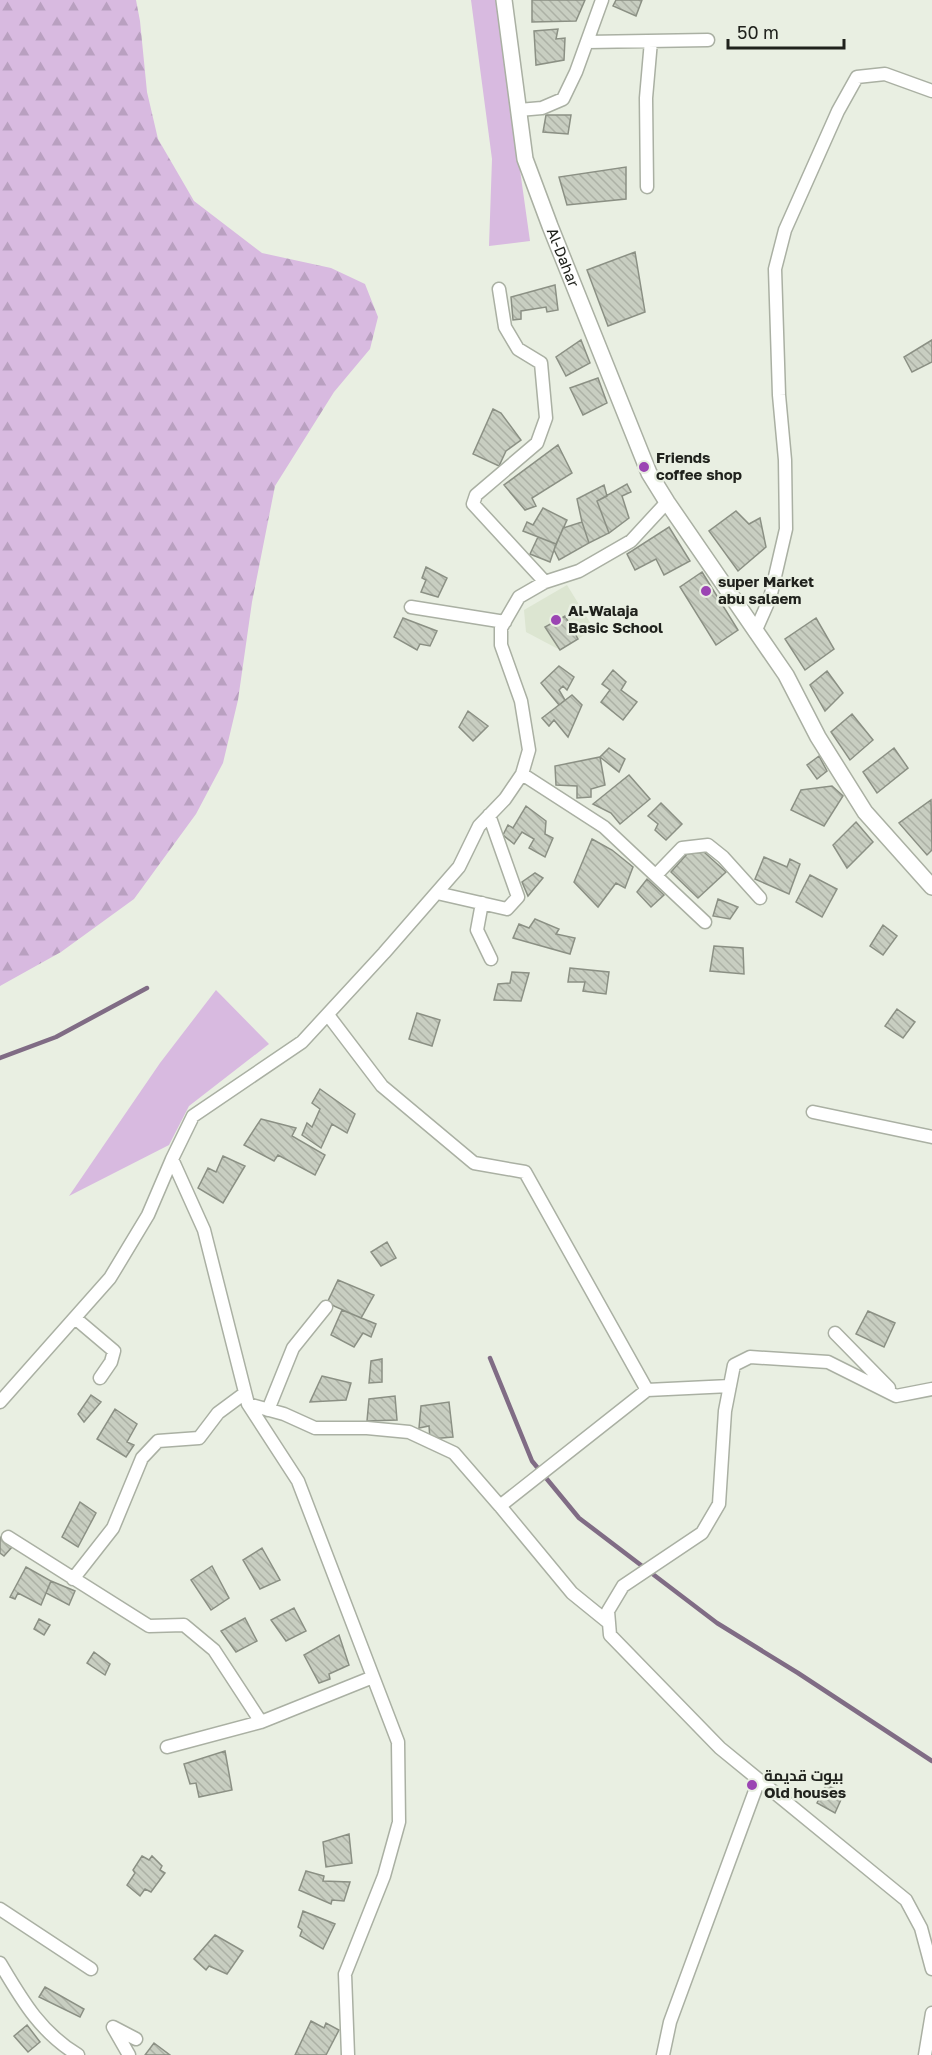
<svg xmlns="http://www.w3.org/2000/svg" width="932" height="2055" viewBox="0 0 932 2055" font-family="'Golos Text',Cairo,sans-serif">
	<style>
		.built { fill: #dce5d1 }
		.green { fill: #d8bae0 }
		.forest { fill: url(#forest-firs) }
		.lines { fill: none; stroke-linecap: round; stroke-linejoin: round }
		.stream { stroke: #806c85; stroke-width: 4.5 }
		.building { fill: url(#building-back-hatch); stroke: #8b9084; stroke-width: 1.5 }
		.minor-casing { stroke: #aab0a3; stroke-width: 15 }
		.tertiary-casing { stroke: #aab0a3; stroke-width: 18 }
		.minor { stroke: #fff; stroke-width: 12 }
		.tertiary { stroke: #fff; stroke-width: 15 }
		.poi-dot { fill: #9b45b3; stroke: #e9efe2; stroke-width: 2 }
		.labels { text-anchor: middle; stroke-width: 5; stroke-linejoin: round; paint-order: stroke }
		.street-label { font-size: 15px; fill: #20221d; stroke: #e9efe2 }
		.poi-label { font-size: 15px; font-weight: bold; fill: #20221d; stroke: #e9efe2; text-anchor: start }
	</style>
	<defs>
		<pattern id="forest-firs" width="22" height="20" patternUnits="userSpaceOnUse" patternTransform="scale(1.5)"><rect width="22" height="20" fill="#d8bae0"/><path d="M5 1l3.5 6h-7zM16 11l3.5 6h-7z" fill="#b9a0c0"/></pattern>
		<pattern id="building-back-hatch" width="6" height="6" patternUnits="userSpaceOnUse" patternTransform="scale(1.5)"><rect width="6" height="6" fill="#c8cec1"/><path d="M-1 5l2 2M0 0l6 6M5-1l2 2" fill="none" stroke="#acb1a5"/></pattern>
	</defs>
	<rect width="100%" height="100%" fill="#e9efe2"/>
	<!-- built -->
	<path class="built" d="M567,585L594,629L560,650L526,632L524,610Z"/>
	<!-- green -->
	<path class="green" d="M471,0H496L530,241L489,246L492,159Z
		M216,990L269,1044L189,1106L169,1145L69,1196L160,1063Z"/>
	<!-- forest -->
	<path class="forest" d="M0,0H136L140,21L147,92L158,139L194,201L262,253L331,268L365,284L378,317L370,349L334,392L275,486L252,602L238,700L223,763L196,814L134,899L61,952L0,986Z"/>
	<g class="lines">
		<!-- stream -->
		<path class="stream" d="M0,1058L56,1037L147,988
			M490,1358L532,1461L579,1518L717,1623L798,1673L932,1761"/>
	</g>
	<!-- building -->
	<path class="building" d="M532,0H585L576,21L532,22Z
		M616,0H642L636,16L613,6Z
		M558,29L556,39L565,38L564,60L536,65L534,31Z
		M546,115H571L568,134L543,132Z
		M626,167V199L567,205L559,177Z
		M635,252L645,312L608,326L587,270Z
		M555,285L558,310L547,312L546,307L521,311V319L513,320L511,297Z
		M581,340L590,363L566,376L556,357Z
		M932,340V362L912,372L904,357Z
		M598,378L607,403L583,415L570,388Z
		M493,409L501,413L521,440L506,451L499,466L473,454Z
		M558,445L572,473L532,498L536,506L525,510L504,485Z
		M627,484L631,492L622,496L629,518L609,533L597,501Z
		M604,485L607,496L597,501L609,533L589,543L582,522L577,499Z
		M543,508L567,520L556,544L523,531L527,522L533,525Z
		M736,511L749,524L760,518L766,547L738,571L709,531Z
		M582,522L589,543L559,560L554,550L563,528Z
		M669,527L690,561L664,575L656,559L635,570L627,554Z
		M538,537L556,544L550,562L530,554Z
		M426,567L447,578L438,597L421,592L426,580L422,578Z
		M702,572L738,630L716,645L680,587Z
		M565,616L578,639L560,650L545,627Z
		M403,618L437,631L430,646L420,644L417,650L394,637Z
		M816,618L834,649L805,670L785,639Z
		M559,666L574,677L567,690L563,686L559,690L565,700L559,705L541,683Z
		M613,670L626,682L621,690L637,702L623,720L601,702L610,690L602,684Z
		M827,671L843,693L825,711L810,685Z
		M572,695L582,705L568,737L554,720L549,726L542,718Z
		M468,711L488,726L473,741L459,727Z
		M852,714L873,740L850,760L831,732Z
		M609,748L625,759L619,772L600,757Z
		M894,748L908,768L877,793L863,772Z
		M819,756L827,771L817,779L807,765Z
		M600,757L605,785L591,789V797L577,798V786L556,785L555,766Z
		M629,775L650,799L620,824L611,813L593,804Z
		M832,786L843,796L824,826L791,810L801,790Z
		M931,800L932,850L927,855L899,823Z
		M661,803L682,824L666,840L655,830L658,824L648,816Z
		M526,806L546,821L545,834L553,838L545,857L529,848L534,839L522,832L514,844L503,835L508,825L513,828Z
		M856,822L873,842L847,868L833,845Z
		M592,839L612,850L633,867L625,888L616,883L598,907L574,882Z
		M704,852L726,872L698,898L671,872L687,854Z
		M764,857L787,867L790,859L800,864L789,894L755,879Z
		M535,873L543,878L528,896L522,882Z
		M810,875L837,889L822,917L796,902Z
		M647,879L664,895L651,907L637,892Z
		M718,899L738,907L730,919L713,916Z
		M535,919L559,929L556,934L575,938L570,954L513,938L519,924L529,928Z
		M883,925L897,936L883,955L870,946Z
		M714,946L743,948L744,974L710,971Z
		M570,968L609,972L606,994L583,991L585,982H568Z
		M512,972L529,973L521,1001L494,1000L498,984L510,983Z
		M897,1009L915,1022L903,1038L885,1026Z
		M417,1013L440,1020L432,1046L409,1039Z
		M320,1089L355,1114L347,1133L332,1124L321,1148L302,1135L307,1123L312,1127L320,1109L312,1103Z
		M261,1119L296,1128L292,1136L325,1155L315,1175L278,1155L274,1161L244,1145Z
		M223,1156L245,1166L223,1203L198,1188L208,1168L216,1172Z
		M387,1242L396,1258L381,1266L371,1252Z
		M338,1280L374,1295L361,1318L327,1303Z
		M342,1310L376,1324L371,1337L363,1333L354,1347L331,1335Z
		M868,1311L895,1323L884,1347L856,1334Z
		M382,1359V1382L369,1383L371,1361Z
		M322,1376L351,1383L346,1400L310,1402Z
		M91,1395L101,1402L84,1422L78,1414Z
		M395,1396L397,1420L367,1421L369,1399Z
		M449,1402L453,1437L430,1439L429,1426L419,1428L421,1406Z
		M115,1409L137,1424L127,1442L134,1445L126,1457L97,1439Z
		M80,1502L96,1513L78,1547L62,1537Z
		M0,1537L12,1547L4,1556L0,1553Z
		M262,1548L280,1580L260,1589L243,1560Z
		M212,1566L229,1598L211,1610L191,1580Z
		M26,1567L51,1581L41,1605L18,1593L15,1599L10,1597Z
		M51,1581L75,1591L69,1605L46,1593Z
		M294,1608L306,1631L286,1641L271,1620Z
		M245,1618L257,1641L236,1652L221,1631Z
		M39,1619L50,1625L44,1635L34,1629Z
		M339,1635L349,1665L329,1674L330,1679L319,1683L304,1655Z
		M94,1652L110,1664L105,1675L87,1663Z
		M225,1751L232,1790L199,1797L196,1783L190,1784L184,1764Z
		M826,1785L844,1793L835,1813L817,1803Z
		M349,1834L352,1863L326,1867L323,1842Z
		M142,1856L149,1860L152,1856L162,1866L160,1870L165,1873L151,1892L145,1889L140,1896L127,1885L135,1873L133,1870Z
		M306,1871L324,1876L323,1881L350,1882L344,1901L332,1900L331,1904L299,1890Z
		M303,1911L335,1924L323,1949L300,1936L302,1930L298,1927Z
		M215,1935L243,1951L227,1974L209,1966L206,1970L194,1959Z
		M45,1987L84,2009L80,2017L39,1997Z
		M311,2021L324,2028L326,2023L339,2030L326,2055H295Z
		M27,2025L40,2042L28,2052L14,2036Z
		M154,2043L170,2055H145Z"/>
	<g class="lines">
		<!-- minor casing -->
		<g class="minor-casing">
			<path id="minor" d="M587,42L708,40
				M519,110L542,108L563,99L576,72L602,0
				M647,187L646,98L651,41
				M499,289L505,327L518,349L541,363L546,418L537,443L476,495L473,504L545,582
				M411,607L505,622
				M755,632L770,598L786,529L785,460L779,395L775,269L785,230L838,111L857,77L885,74L932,91
				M522,774L604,827L705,922
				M656,875L682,848L708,845L723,857L760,898
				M437,893L507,909L518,897L489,815
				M482,903L477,930L491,959
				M328,1015L382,1086L474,1163L525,1172L647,1390
				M813,1112L932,1137
				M75,1318L114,1351L111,1362L100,1378
				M835,1333L889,1388
				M932,1389L896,1396L828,1362L750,1357L734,1365L725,1411L719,1504L702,1533L623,1586L608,1611L610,1635L720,1748L906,1900L921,1928L932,1969
				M0,1402L110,1278L148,1215L172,1159
				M248,1404L284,1414L315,1428H367L409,1432L454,1453L500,1506L572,1593L609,1623
				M268,1410L293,1348L326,1307
				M500,1506L647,1390L730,1386
				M8,1537L149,1626L184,1625L214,1650L261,1722
				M73,1579L113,1528L142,1458L158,1441L199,1438L218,1413L245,1393
				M167,1747L261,1722L373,1677
				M0,1909L91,1969
				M0,1963C22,2000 40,2032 78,2055
				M129,2055L113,2027L136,2039
				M348,2055L345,1974L384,1876L399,1822L398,1742L298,1481L248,1404L204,1230L172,1159L193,1116L302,1042L384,953L459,867L479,826L505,799L522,774L529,750L521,701L501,645V628L519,597L545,582L579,571L631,541L667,502
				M663,2055L670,2022L759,1780
				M925,2055L932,2013"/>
		</g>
		<!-- tertiary casing -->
		<g class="tertiary-casing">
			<g id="tertiary">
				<path id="s1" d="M504,0L525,159L550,226L649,473L667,502L786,675L818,737L865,812L932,887"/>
			</g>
		</g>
		<!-- minor -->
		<use href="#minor" class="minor"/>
		<!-- tertiary -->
		<use href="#tertiary" class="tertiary"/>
	</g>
	<!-- markers -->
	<g class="poi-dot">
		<circle cx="644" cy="467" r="6"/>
		<circle cx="706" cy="591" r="6"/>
		<circle cx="556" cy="620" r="6"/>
		<circle cx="752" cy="1785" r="6"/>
	</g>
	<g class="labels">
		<!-- street labels -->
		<g class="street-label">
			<text dy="5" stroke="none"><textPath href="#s1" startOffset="266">Al-Dahar</textPath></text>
		</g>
		<!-- poi labels -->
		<g class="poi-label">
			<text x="656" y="463">Friends<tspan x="656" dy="17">coffee shop</tspan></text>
			<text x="718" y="587">super Market<tspan x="718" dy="17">abu salaem</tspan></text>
			<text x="568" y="616">Al-Walaja<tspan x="568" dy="17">Basic School</tspan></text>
			<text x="764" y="1781">بيوت قديمة<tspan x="764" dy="17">Old houses</tspan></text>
		</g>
	</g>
	<!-- scale -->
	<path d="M728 39v9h116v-9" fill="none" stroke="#20221d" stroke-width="3"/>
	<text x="737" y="39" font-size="18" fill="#20221d" stroke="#e9efe2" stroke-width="4.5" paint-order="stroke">50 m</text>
</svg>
